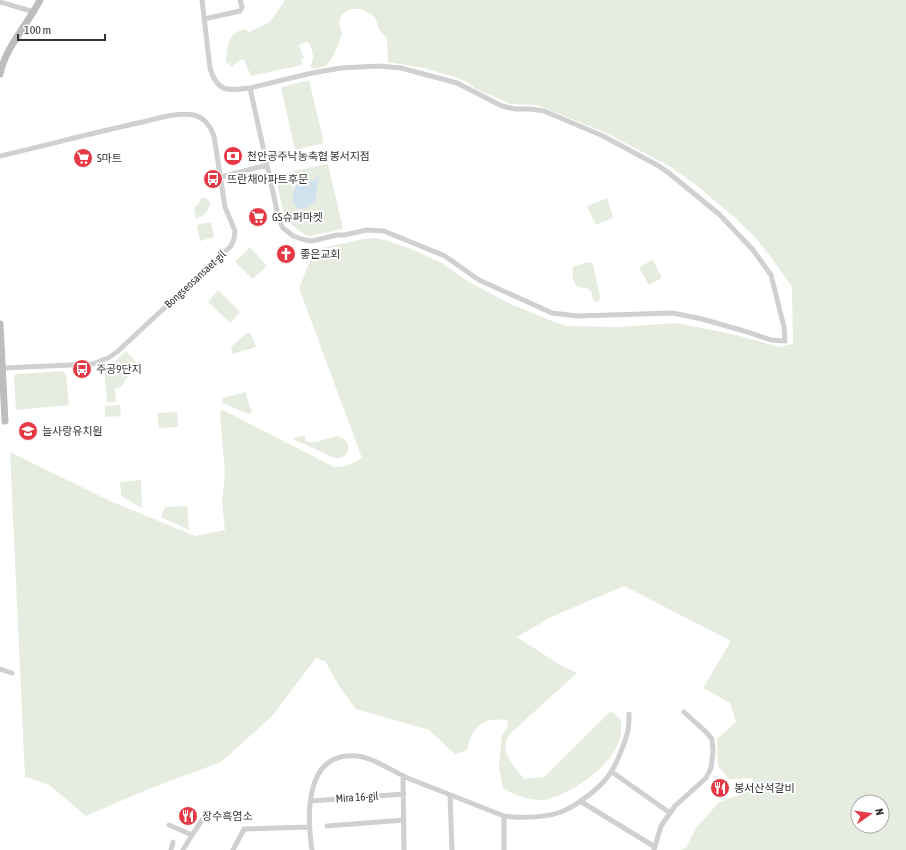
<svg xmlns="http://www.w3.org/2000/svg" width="906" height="850" viewBox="0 0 906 850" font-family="'Asap Condensed','Noto Sans KR',sans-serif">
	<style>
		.green { fill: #e6ecdf; fill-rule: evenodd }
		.water { fill: #cfe2ee }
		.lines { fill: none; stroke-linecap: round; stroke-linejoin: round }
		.street { stroke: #d0d0d0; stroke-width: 5 }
		.secondary { stroke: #bdbdbd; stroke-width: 7 }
		.labels { text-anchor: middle; stroke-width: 4; stroke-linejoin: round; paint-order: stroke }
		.poi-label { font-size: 11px; fill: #333; stroke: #fff; text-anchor: start }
		.street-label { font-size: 11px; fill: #333; stroke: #fff }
	</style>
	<rect width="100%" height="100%" fill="#fff"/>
	<!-- green -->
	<path class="green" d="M285,0H906V850H679L686,848L696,828L719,802L754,790L753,778L729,779L718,766L717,739L736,722L730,703L703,688L731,641L624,586L551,617L517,637L560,665L577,673L511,733C509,736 507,739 506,742C502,755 517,770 524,779L544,777L611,711L621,720C622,728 621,737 618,744C610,767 565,799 541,800C527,800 515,795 503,788L499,767L502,735L508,727L507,720C481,717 473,726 467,750L455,754L429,730L356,709L341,689L325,661L316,658L272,716L221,762L146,790L86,816L48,784L25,777L10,452L110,501L195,536L225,530L222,501L225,473L220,415L221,411L223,410L334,467L347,466L362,458L299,288L310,261L313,250L363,239L376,238L388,241L411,249L442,263L469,282L513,305L552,321L567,326L617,327L677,323L736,335L779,347L793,344L792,287L770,256L754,236L734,217L696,185L671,167L604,132L537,105L511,104L476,89L467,82L455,77L423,68L388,62L387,39L379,29L375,17L361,9H350L342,14L339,22L342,35L333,56L326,66L313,69L310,66C315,58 313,49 308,42L303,43L299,45L304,58L301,60L302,65L251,76L244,60H240L232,66L226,62C227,47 227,34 244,29L249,32L270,22ZM858,802H882V826H858Z
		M309,80L324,143L295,150L281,87Z
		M328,164L343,229L310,236L304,234L285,220L276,178L279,174Z
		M203,197L207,199L210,202C209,211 204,216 196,219L194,208L199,203L201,198Z
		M607,198L613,218L596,225L587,206Z
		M211,222L214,237L200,241L197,225Z
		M250,247L267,266L253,279L235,262Z
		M653,260L662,278L649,285L639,267Z
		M590,262L593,264L600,297L598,302H596C591,299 593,295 591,291C587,286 582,289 578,287C573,284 571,270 574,266Z
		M218,290L240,312L230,323L208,302Z
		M248,332L252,336L256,347L233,354L231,347Z
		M126,351L137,363L121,387L115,388L116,402H107L104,367L113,363Z
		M63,371L66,375L69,405L16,410L14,375L17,374Z
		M245,392L252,412L248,414L222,403L223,398Z
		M120,405L121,416L105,417V406Z
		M177,412L178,427L159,428L157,413Z
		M304,435L306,441C320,446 333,432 342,438C354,445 348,459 335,458L293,439Z
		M141,480L142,508L121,496L120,482Z
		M187,506L189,530L161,517L165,507Z"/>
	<!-- water -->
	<path class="water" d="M319,176L315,200C313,203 306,209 302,209C296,209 291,199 293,194C294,189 297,185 300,180H305L311,182Z"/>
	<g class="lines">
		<!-- street -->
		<path class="street" d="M202,0L210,68C217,92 227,91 250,88L267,165L221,177
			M0,2L34,12
			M204,19L240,11L242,7L240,0
			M250,88L312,73L341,68L379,66L401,68L457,83L502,106L515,109H531L544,111L603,136L659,166L670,174L720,215L753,250L771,275L784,327L785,341L771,340L744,331L702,319L673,313L577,316L552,313L479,280L445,256L384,231L367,230L344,235H337L312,241L305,240L293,236L287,231L283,228L279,220L267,165
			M0,156C48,145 95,132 143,122C159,118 177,112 194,115C204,117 211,127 214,136L225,207L235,231L234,239L231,246L117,352L108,358L93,364L3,368
			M0,669L12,673
			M612,772L670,813
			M403,776L404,850
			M450,795L452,850
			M311,801L404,794
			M580,801L655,847
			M504,816C522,818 544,818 561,812C578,805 602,787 611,772C617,763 626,740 628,730C629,725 629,719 629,714
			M169,825L192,835
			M327,826L404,820
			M171,850L173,842
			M183,850L192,835L206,814L227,816
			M233,850L244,829L309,827
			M312,850C307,816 304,751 357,756C375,758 393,772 410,779C441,791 473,804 504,816V850
			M654,850L661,826L670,813L675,806L706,778L711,768L713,751L712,739L706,732L684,712"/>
		<!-- secondary -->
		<path class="secondary" d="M0,74C5,48 28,24 40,0
			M0,324L5,421"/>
	</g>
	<!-- icons -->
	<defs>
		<g id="bank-disc" transform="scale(1)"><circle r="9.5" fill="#e63946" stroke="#fff"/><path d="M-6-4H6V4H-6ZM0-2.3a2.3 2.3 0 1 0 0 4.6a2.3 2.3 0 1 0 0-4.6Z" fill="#fff"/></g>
		<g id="supermarket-disc" transform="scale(1)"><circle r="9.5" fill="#e63946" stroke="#fff"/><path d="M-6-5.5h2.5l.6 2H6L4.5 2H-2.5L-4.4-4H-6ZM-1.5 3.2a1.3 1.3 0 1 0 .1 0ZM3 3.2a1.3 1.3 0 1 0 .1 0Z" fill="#fff"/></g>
		<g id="bus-disc" transform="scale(1)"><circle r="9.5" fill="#e63946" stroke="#fff"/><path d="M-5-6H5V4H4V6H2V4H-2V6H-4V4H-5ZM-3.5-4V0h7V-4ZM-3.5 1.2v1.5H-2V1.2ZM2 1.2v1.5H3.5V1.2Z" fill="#fff"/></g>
		<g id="church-disc" transform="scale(1)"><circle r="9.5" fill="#e63946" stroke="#fff"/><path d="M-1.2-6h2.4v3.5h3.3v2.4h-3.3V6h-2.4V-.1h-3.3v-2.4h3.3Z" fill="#fff"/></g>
		<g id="school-disc" transform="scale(1)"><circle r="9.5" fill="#e63946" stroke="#fff"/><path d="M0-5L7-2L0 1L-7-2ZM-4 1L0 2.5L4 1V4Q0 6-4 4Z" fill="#fff"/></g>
		<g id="restaurant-disc" transform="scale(1)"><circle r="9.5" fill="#e63946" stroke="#fff"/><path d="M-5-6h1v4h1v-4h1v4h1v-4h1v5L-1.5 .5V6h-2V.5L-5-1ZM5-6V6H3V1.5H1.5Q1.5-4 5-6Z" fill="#fff"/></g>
	</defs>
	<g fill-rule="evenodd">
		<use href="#bank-disc" x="233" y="156"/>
		<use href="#supermarket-disc" x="83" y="158"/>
		<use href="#bus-disc" x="213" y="179"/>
		<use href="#supermarket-disc" x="258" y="217"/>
		<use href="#church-disc" x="286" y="254"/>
		<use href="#bus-disc" x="82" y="369"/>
		<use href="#school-disc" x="28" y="431"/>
		<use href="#restaurant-disc" x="720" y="788"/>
		<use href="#restaurant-disc" x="188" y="816"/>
	</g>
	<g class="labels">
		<!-- poi labels -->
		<g class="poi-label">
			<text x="247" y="160">천안공주낙농축협 봉서지점</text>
			<text x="97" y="162">S마트</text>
			<text x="227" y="183">뜨란채아파트후문</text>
			<text x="272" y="221">GS슈퍼마켓</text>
			<text x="300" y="258">좋은교회</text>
			<text x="96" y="373">주공9단지</text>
			<text x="42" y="435">늘사랑유치원</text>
			<text x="734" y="792">봉서산석갈비</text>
			<text x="202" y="820">장수흑염소</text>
		</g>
		<!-- street labels -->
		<g class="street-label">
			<text transform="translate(195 279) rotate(-43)" y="4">Bongseosansaet-gil</text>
			<text transform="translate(357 797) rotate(-4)" y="4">Mira 16-gil</text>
		</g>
	</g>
	<!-- north arrow -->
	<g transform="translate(870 814) rotate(77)"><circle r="19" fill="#ffffff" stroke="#adadad"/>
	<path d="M0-3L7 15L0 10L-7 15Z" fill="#e63946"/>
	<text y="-6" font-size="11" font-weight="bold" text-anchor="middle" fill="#333333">N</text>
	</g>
	<!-- scale -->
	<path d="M18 34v6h87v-6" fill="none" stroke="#333333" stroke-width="2"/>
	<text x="24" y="34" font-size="12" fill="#333333" stroke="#ffffff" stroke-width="3" paint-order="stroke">100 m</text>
</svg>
